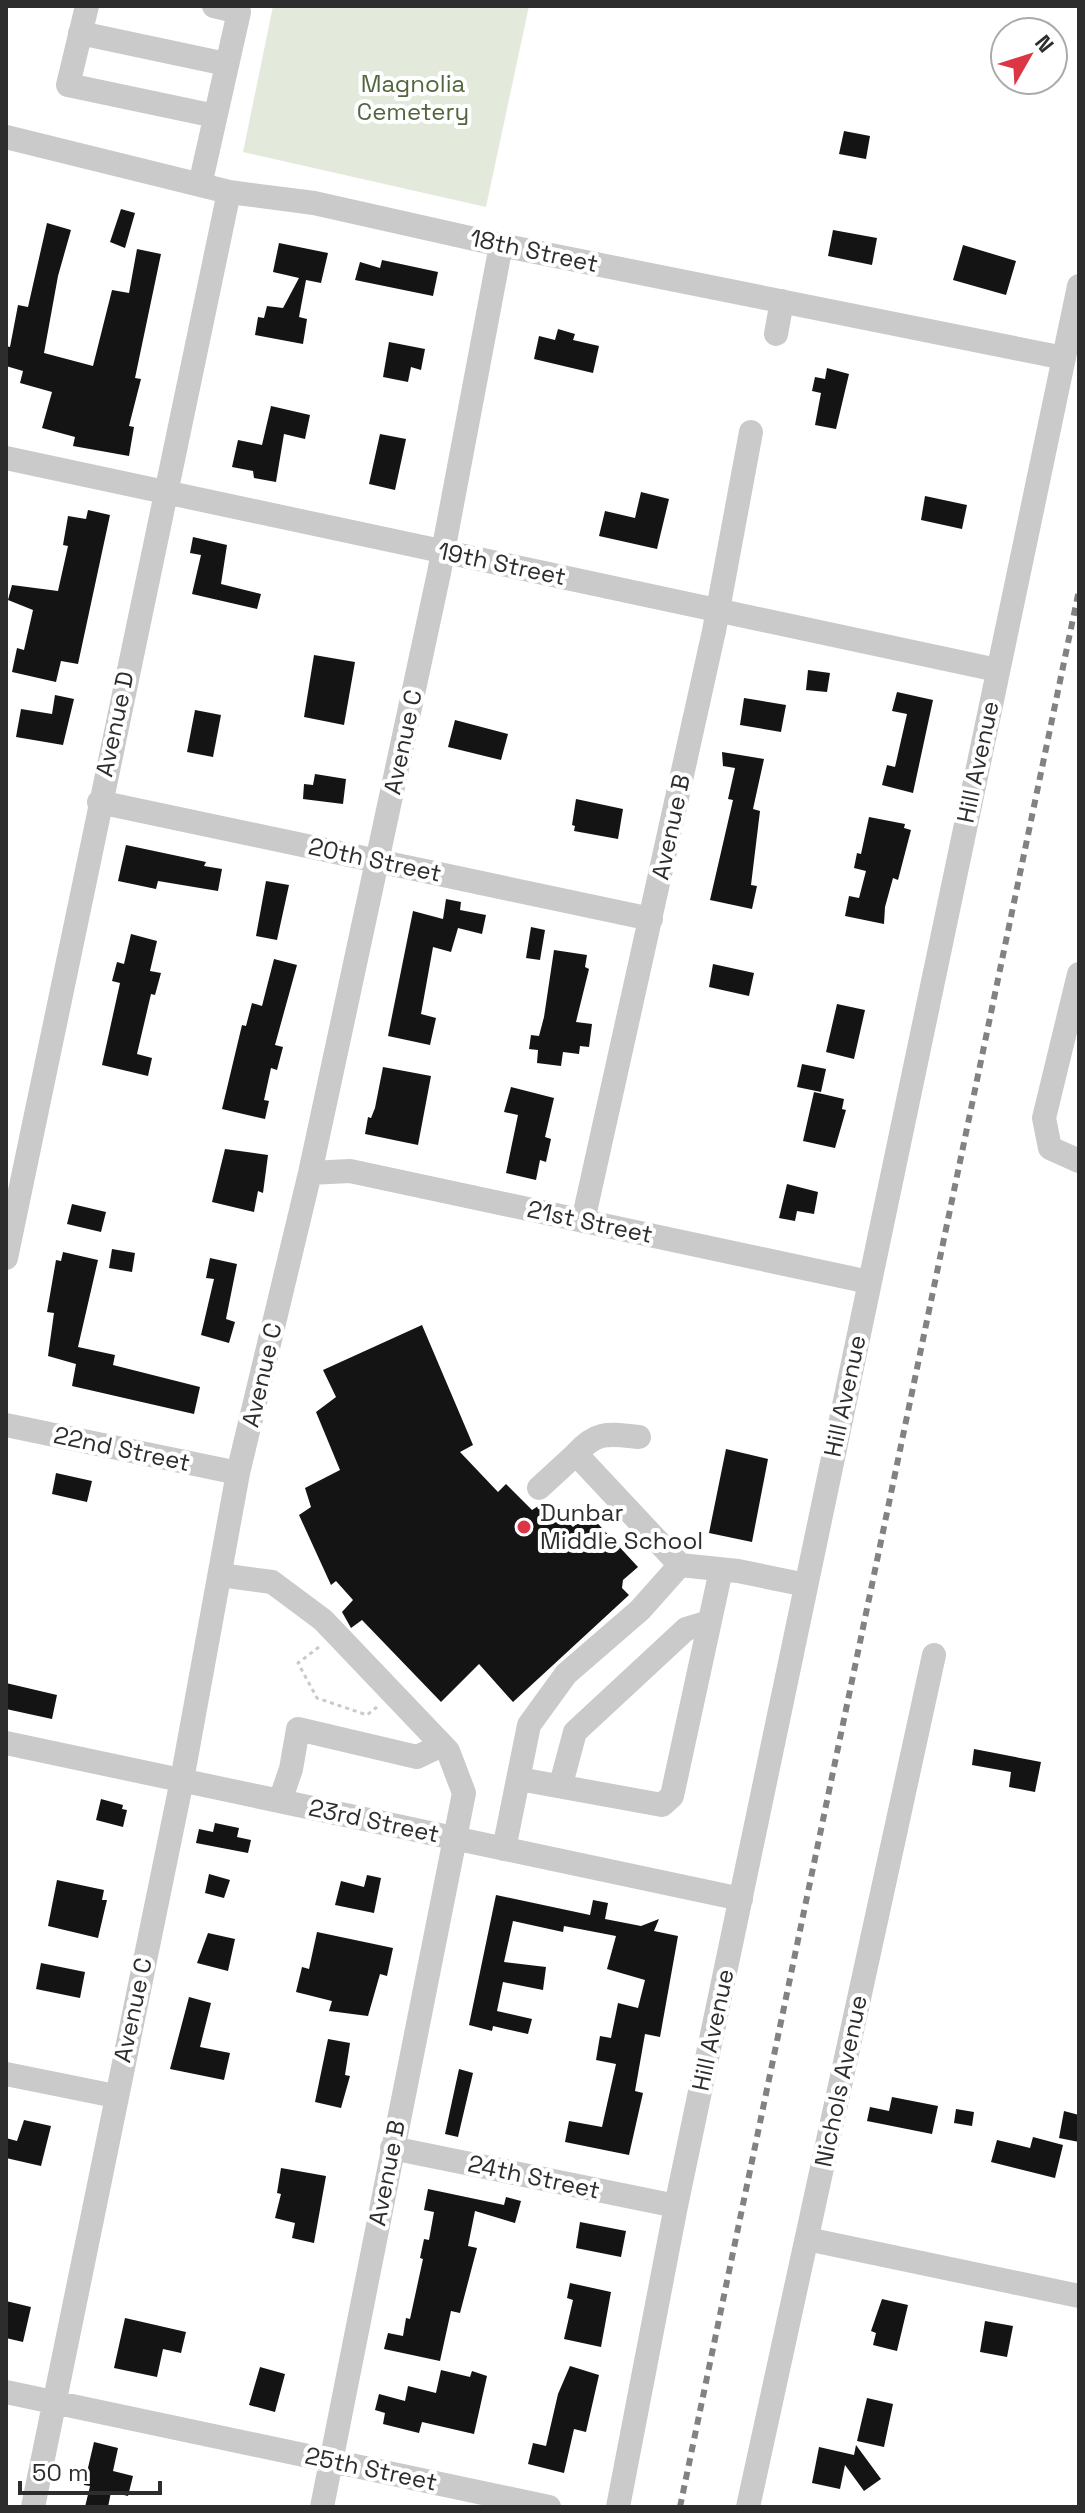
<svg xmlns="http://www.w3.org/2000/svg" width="1085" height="2513" viewBox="0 0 1085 2513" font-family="'Space Grotesk',sans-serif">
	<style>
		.green { fill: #e3eadb }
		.building { fill: #141414 }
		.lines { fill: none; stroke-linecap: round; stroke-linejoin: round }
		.path { stroke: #cacaca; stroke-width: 3; stroke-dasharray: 4 4; stroke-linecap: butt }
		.minor { stroke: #cacaca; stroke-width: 24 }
		.rail { stroke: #828282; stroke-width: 6; stroke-dasharray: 8 6; stroke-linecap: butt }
		.poi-dot { fill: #dc3646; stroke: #fff; stroke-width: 3 }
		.labels { text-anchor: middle; stroke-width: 8; stroke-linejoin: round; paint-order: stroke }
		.park-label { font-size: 24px; fill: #51663d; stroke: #fff }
		.street-label { font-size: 24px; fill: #2d2d2d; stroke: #fff }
		.poi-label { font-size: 24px; fill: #2d2d2d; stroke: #fff; text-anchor: start }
	</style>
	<rect width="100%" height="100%" fill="#fff"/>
	<!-- green -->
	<path class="green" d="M273,6H529L486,207L243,152Z"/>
	<!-- building -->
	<path class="building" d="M844,131L870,136L866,159L839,154Z
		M121,209L135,213L125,248L110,242Z
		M47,223L71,230L58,276L44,353L93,366L112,290L129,293L137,249L161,254L135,378L141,379L129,426L134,427L129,456L73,446L75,437L42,428L52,392L20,383L23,371L6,366V346L10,347L18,305L28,307Z
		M833,230L877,238L872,265L828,256Z
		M279,243L328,253L321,283L306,280L299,317L307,319L303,344L255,335L258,317L264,318L267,306L283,308L299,278L273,272Z
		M963,245L1016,261L1006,295L953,280Z
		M382,260L438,272L433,296L355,280L360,262L380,268Z
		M558,329L575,334L573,340L599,346L593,373L534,359L539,336L555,340Z
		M389,342L425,349L421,370L411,367L408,382L383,377Z
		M827,368L849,374L836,429L815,425L821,393L812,391L815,377L825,379Z
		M271,406L310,415L305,439L284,434L276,482L254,478L253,471L232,467L238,440L262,445Z
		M380,434L406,439L395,490L369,484Z
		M641,492L669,499L657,549L599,536L605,511L635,518Z
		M925,496L967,505L962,529L921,520Z
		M88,510L110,515L78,664L61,661L56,682L12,672L17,648L24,650L33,610L8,600L12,585L58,591L68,546L63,545L68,516L86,519Z
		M193,537L227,545L221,584L261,594L257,609L192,594L201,555L190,553Z
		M314,655L355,662L344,725L304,717Z
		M808,670L830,673L827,692L806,690Z
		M897,692L933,700L913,793L882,785L887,765L895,767L907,714L892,711Z
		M55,695L74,699L63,745L16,737L21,709L52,714Z
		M744,698L786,705L781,732L740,725Z
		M195,710L221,715L213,757L187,752Z
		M455,720L508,734L501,760L448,747Z
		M722,752L764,759L753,809L760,811L751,885L757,886L752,909L710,900L733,800L728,799L735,768L723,766Z
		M315,774L346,779L343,804L303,799L304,784L313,785Z
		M576,799L623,809L618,839L574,831L575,826L572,825Z
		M869,817L905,824L904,828L911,830L898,880L893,878L885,907L884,924L845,916L849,896L859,898L866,871L854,868L857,853L861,854Z
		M126,845L206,862L204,866L222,869L218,891L158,881L156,889L118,881Z
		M266,881L289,885L277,940L256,936Z
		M446,899L461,902L460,910L486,915L482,934L458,928L451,952L433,947L421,1014L436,1018L430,1045L388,1036L413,911L443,919Z
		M531,927L545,930L540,960L526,958Z
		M131,934L157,941L150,971L161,973L155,995L151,994L137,1054L152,1058L148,1076L102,1065L120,983L112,981L117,962L124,964Z
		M554,950L587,955L585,967L589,969L576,1022L592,1024L589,1047L580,1046L579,1054L563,1052L561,1066L537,1063L538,1050L529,1049L531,1035L539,1036L544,1017Z
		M274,959L297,965L275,1045L283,1047L277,1070L271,1068L264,1100L269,1101L265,1119L222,1109L242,1025L246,1026L252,1003L262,1006Z
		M713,964L754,973L749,996L709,987Z
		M837,1004L865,1010L854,1059L826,1052Z
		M802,1064L826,1069L821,1092L797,1087Z
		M383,1067L431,1076L418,1145L365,1134L368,1117L371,1118L375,1108Z
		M511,1087L554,1098L545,1137L551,1139L546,1162L540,1160L536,1180L506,1173L518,1115L504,1112Z
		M814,1092L844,1099L842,1109L846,1110L835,1148L803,1141Z
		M225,1149L268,1155L263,1193L258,1191L254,1212L212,1202Z
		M787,1184L818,1192L814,1214L797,1211L795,1221L779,1218Z
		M72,1204L106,1212L101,1232L67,1224Z
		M112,1249L135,1253L132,1272L109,1268Z
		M63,1252L98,1260L78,1347L115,1355L113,1365L200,1387L194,1414L72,1386L76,1364L48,1356L54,1313L47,1312L56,1260L61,1261Z
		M210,1258L237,1264L226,1319L235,1322L229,1343L201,1335L214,1279L206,1278Z
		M422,1325L473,1445L460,1452L498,1492L506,1484L532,1510L546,1501L573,1527L589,1514L638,1567L623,1580L622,1588L629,1595L513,1702L479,1664L441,1702L362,1620L351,1628L342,1612L353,1600L336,1581L331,1585L299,1515L311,1507L305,1488L340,1470L316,1412L336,1397L323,1370Z
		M726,1449L768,1459L752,1542L709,1533Z
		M56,1473L92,1481L87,1502L52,1494Z
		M6,1683L57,1695L52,1719L6,1709Z
		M974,1749L1041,1762L1035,1792L1009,1787L1011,1772L972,1765Z
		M101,1799L123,1805L122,1809L127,1810L123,1827L96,1820Z
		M215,1823L239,1828L237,1837L251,1840L248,1853L196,1843L199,1829L213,1832Z
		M209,1874L230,1880L224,1898L205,1893Z
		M367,1875L381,1878L374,1913L335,1905L341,1881L364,1887Z
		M57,1880L104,1890L102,1900H107L98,1938L48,1926Z
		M496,1895L590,1915L593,1900L608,1903L605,1919L641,1926L659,1919L654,1931L678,1936L660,2037L645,2034L635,2091L643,2093L629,2155L565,2142L569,2121L602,2127L616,2064L596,2060L600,2036L611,2038L618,2003L638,2008L645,1980L607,1969L616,1936L564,1926L563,1932L513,1921L504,1962L546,1967L543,1990L503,1982L497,2011L532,2019L528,2034L493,2026L492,2031L469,2025Z
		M317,1932L393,1948L387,1976L380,1974L368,2016L329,2011L332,2001L296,1992L302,1967L309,1969Z
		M208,1933L235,1939L228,1971L197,1963Z
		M41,1963L85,1972L80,1998L36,1989Z
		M189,1997L211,2003L200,2047L230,2053L224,2080L170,2069Z
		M328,2039L350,2043L345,2075L350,2076L341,2108L315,2102Z
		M459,2069L473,2073L458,2137L445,2134Z
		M892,2097L938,2106L932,2134L867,2121L870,2107L889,2111Z
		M956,2109L974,2112L972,2126L954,2123Z
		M1064,2111L1079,2115V2142L1059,2138Z
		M24,2120L51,2126L41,2166L6,2158V2138L17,2141Z
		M1033,2137L1063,2145L1055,2178L991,2162L997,2140L1030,2148Z
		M281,2168L326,2176L314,2243L292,2238L295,2223L275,2218L281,2194L277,2193Z
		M428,2189L504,2205L506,2197L521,2201L515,2223L475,2211L468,2246L477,2248L460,2313L451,2311L440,2361L384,2349L388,2333L403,2336L406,2318L410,2319L423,2259L420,2258L424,2239L429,2240L434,2212L424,2210Z
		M580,2222L626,2231L621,2257L576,2248Z
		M570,2283L611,2292L601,2347L564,2339L573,2300L567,2298Z
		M882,2299L908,2305L897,2351L873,2345L876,2333L871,2331Z
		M6,2301L31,2307L23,2342L6,2338Z
		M125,2318L186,2332L181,2353L163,2349L157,2377L114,2368Z
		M985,2321L1013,2326L1007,2357L980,2352Z
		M570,2366L599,2375L586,2432L574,2429L564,2473L528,2464L533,2443L546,2446L558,2394Z
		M260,2367L285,2374L275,2412L249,2405Z
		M441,2370L470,2377L472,2371L487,2376L474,2434L422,2422L419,2433L383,2424L385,2413L375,2410L379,2394L405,2401L408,2386L436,2393Z
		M867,2398L893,2404L884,2447L857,2441Z
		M94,2442L118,2448L113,2471L133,2476L128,2496L111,2492L108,2507H85L90,2486L84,2485Z
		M856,2445L881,2479L864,2491L845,2465L840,2489L812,2483L819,2447L854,2455Z"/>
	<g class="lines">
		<!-- path -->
		<path class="path" d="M319,1647L298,1663L317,1698L367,1715L377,1707"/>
		<!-- minor -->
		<path class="minor" d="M87,6L68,85L215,116
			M80,33L226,64
			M6,137L229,192L314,203L501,245L1064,358
			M200,185L239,12L214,6
			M776,334L782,301
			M6,458L997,670
			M99,802L651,919
			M1079,974L1044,1118L1050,1148L1079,1161
			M310,1173L350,1171L869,1282
			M583,1221L714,631L751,432
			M6,1258L229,192
			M6,1425L238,1473
			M576,1454C597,1430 610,1434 639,1437
			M539,1488L576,1454L680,1565
			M220,1575L272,1582L323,1620L448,1751L464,1793L322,2507
			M6,1743L741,1899
			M519,1779L662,1805L672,1796L721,1570
			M561,1784L575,1732L686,1629L709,1622
			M280,1801L291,1769L298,1729L417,1757L442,1745
			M504,1849L529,1725L566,1674L640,1610L680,1565L738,1571L806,1585
			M6,2074L115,2096
			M392,2148L676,2206
			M807,2239L1079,2296
			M6,2392L549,2507
			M33,2507L182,1780L238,1473L310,1173L439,573L501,245
			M618,2507L676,2206L1079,286
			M748,2507L934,1655"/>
		<!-- rail -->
		<path class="rail" d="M680,2507L1079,590"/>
	</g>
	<!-- markers -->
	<circle class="poi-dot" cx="524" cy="1527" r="8"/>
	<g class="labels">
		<!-- park labels -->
		<g class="park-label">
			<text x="413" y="92">Magnolia<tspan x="413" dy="28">Cemetery</tspan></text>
		</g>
		<!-- street labels -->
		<g class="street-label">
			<text transform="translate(534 251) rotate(12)" y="8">18th Street</text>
			<text transform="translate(502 564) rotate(12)" y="8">19th Street</text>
			<text transform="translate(115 724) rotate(-78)" y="8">Avenue D</text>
			<text transform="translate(403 742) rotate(-78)" y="8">Avenue C</text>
			<text transform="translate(978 762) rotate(-78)" y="8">Hill Avenue</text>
			<text transform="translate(671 827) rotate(-78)" y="8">Avenue B</text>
			<text transform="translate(375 860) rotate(12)" y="8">20th Street</text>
			<text transform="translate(590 1222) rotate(12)" y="8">21st Street</text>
			<text transform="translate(262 1375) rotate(-77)" y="8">Avenue C</text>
			<text transform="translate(845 1396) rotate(-78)" y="8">Hill Avenue</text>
			<text transform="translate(122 1449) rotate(12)" y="8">22nd Street</text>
			<text transform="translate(374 1821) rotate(12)" y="8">23rd Street</text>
			<text transform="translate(133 2010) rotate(-78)" y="8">Avenue C</text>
			<text transform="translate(713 2030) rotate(-78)" y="8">Hill Avenue</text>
			<text transform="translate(841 2081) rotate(-78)" y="8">Nichols Avenue</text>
			<text transform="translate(387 2173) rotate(-79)" y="8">Avenue B</text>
			<text transform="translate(534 2177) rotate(12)" y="8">24th Street</text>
			<text transform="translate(371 2469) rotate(12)" y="8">25th Street</text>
		</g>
		<!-- poi labels -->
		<g class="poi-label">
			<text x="540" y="1521">Dunbar<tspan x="540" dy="28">Middle School</tspan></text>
		</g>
	</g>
	<!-- border -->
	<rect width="1085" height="2513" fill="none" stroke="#2d2d2d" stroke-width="16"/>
	<!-- north arrow -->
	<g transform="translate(1029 56) rotate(51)"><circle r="38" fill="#ffffff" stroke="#ababab" stroke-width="2"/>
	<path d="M0-6L14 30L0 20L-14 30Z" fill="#dc3646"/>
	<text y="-12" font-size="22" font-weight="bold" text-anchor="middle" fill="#2d2d2d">N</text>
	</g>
	<!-- scale -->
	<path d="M20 2481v12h140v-12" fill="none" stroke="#2d2d2d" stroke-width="4"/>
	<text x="32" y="2481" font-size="24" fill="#2d2d2d" stroke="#ffffff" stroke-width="6" paint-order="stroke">50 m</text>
</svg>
